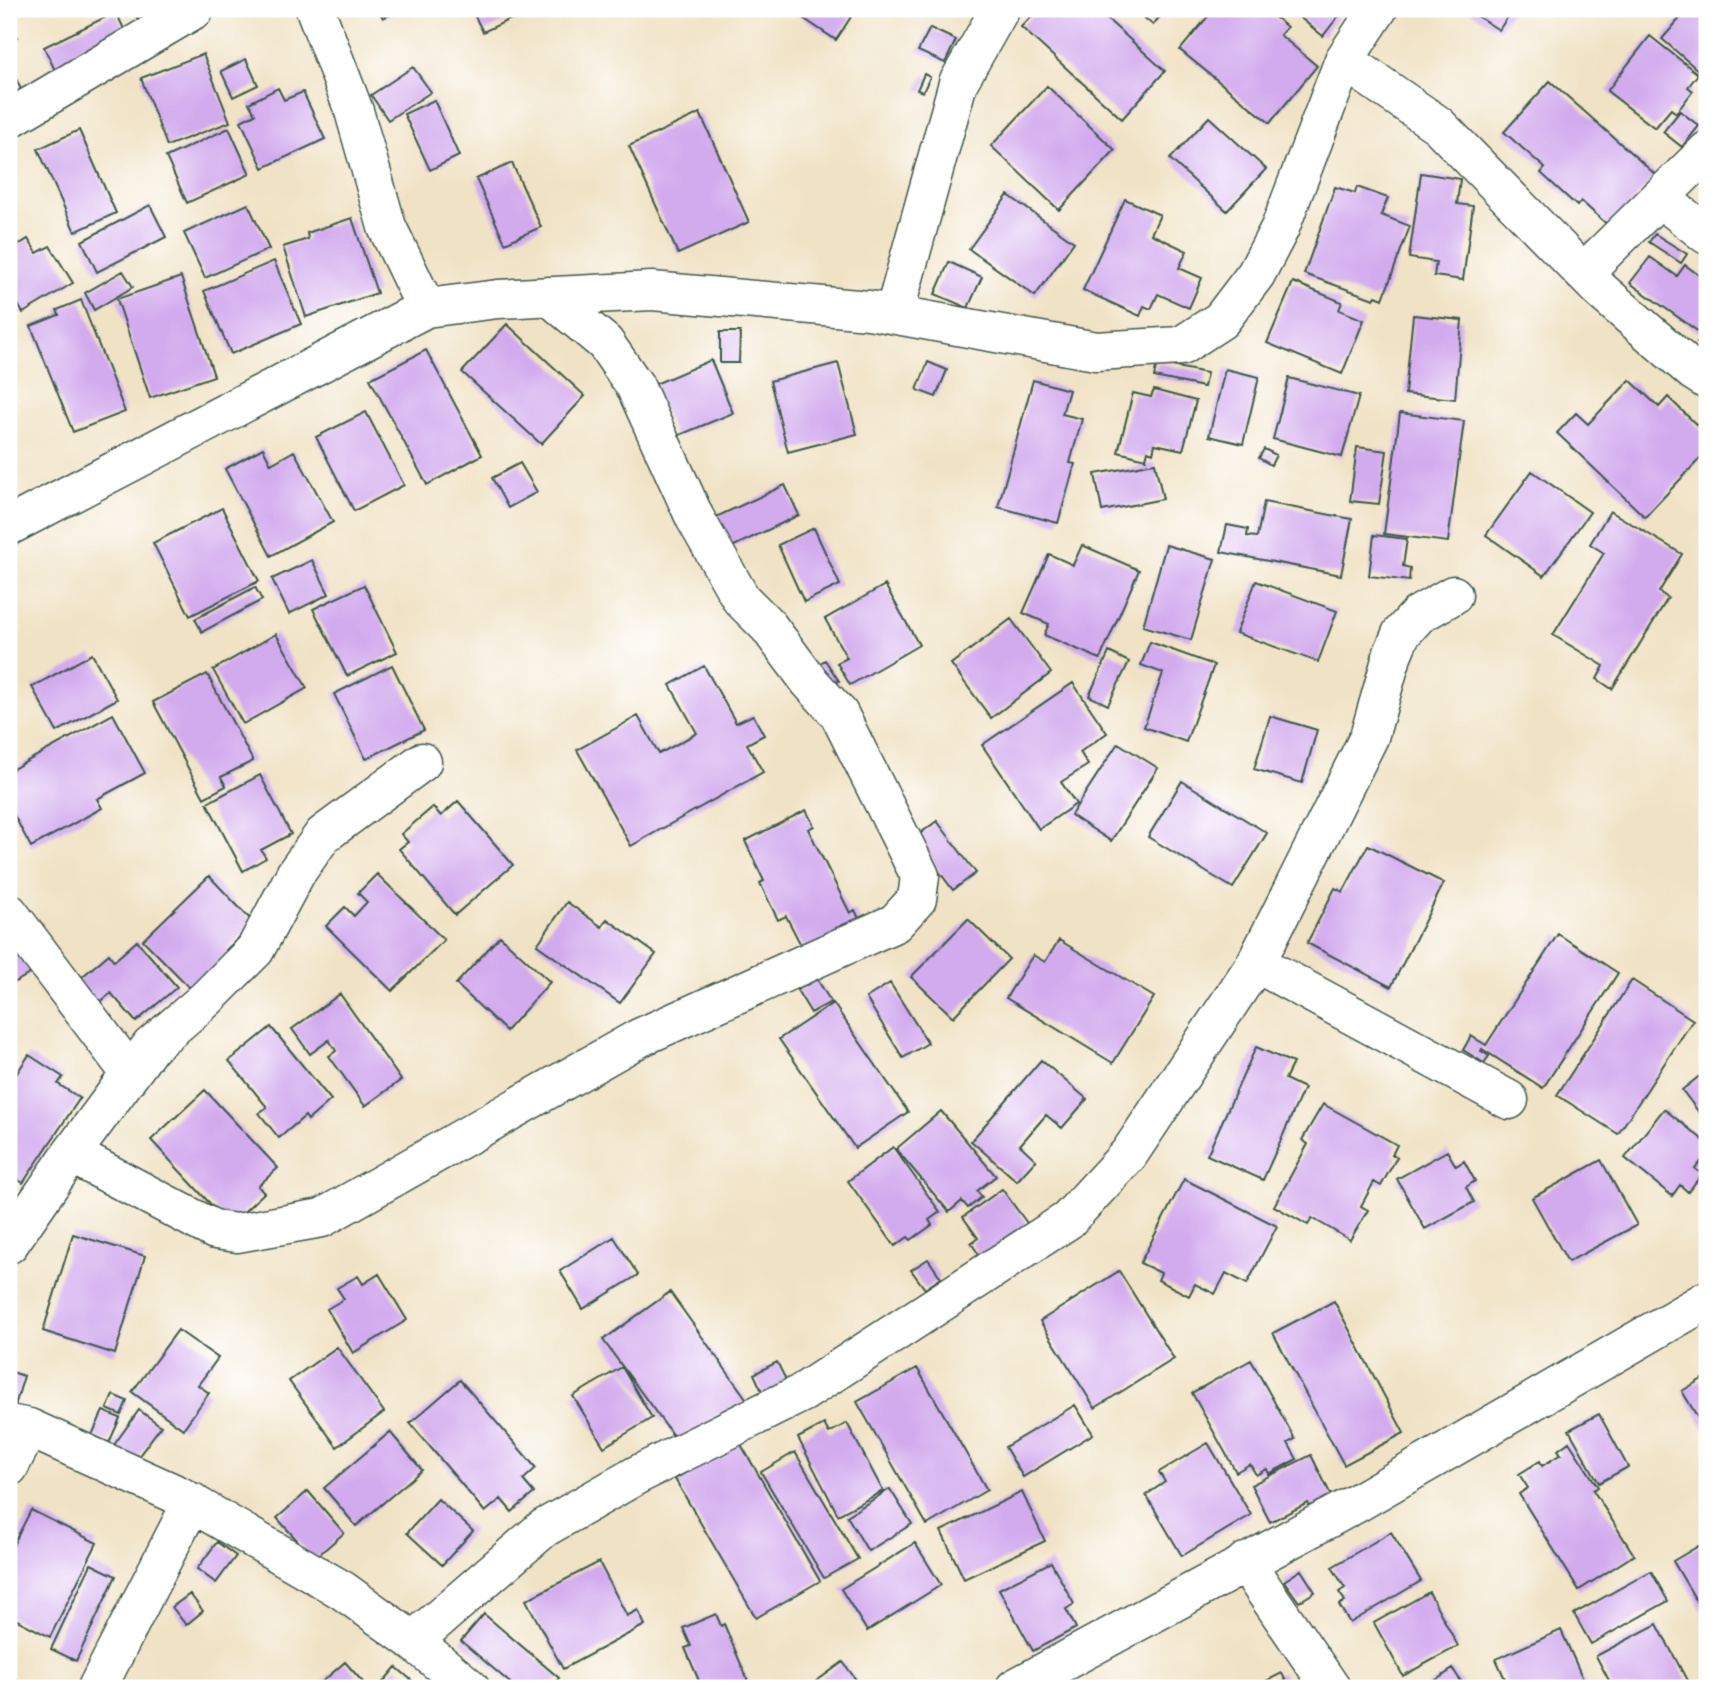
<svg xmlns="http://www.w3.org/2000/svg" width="1716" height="1697" viewBox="0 0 1716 1697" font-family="Pangolin,sans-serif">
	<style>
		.building { fill: #d2aaee }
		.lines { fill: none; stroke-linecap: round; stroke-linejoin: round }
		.minor-casing { stroke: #3e564a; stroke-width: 41 }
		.minor { stroke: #fff; stroke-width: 38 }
	</style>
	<rect width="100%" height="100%" fill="#fff"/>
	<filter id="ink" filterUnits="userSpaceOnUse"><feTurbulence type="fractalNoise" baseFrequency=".0143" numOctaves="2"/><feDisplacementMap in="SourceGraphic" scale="14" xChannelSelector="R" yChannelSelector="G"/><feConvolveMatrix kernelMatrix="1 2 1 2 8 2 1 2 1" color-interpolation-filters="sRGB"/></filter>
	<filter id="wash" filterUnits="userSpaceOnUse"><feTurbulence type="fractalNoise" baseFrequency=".00686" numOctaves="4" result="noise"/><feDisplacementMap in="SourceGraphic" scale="28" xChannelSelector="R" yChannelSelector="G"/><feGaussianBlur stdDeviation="1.57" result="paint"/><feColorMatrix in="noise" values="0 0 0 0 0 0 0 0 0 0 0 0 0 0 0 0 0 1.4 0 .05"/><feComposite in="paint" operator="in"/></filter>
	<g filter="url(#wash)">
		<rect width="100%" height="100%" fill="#f0e2c4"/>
		<g id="blocks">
			<!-- building -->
			<path class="building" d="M133,9H164L139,21Z
				M378,9H401L383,18Z
				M471,9H532L483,32Z
				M801,9H856L836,40L797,14Z
				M1038,9H1096L1165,71L1122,119L1021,27Z
				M1134,9H1166L1153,25Z
				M1214,9H1265L1287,27L1280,35L1317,66L1270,123L1180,50Z
				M1296,9H1334L1340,14L1323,36L1293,12Z
				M1466,9H1513L1499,30Z
				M1688,9H1707V78L1662,39Z
				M116,12L131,44L59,79L44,47Z
				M9,19L17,37L9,41Z
				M930,28L956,40L945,63L918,51Z
				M1650,36L1698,74L1688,87L1693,91L1676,113L1671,109L1655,128L1607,91Z
				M203,54L230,122L167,146L141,78Z
				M246,59L258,85L233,97L221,71Z
				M413,67L431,92L388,120L371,95Z
				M924,74L930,77L923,92L917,90Z
				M15,76L28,105L9,114V79Z
				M1550,81L1656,175L1610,227L1581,201L1577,206L1541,173L1545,168L1504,132Z
				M1047,86L1115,150L1059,210L991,146Z
				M278,88L284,100L303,92L325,139L263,168L241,121L255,114L249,103Z
				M434,100L459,156L430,170L404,114Z
				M1680,111L1699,126L1682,147L1663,132Z
				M700,113L749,222L678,254L629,146Z
				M1209,117L1266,169L1227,211L1170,159Z
				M229,128L250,174L187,203L166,157Z
				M79,130L116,213L75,232L38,149Z
				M512,163L541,227L505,243L476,179Z
				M1421,173L1460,179L1457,204L1473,206L1463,280L1434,276L1436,262L1409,258Z
				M1335,187L1355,193L1357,187L1388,198L1381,215L1410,226L1383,299L1376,296L1374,299L1304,274Z
				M1008,195L1074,242L1035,296L969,249Z
				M1125,199L1160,215L1151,234L1187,251L1179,268L1202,278L1189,308L1158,294L1151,309L1144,306L1140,316L1083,290Z
				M248,204L269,249L205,278L184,233Z
				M150,205L166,237L97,272L82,241Z
				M352,218L377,293L306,317L283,247L308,239L307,233Z
				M1655,234L1687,254L1681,263L1649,242Z
				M28,239L37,253L50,246L73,283L23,313L9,290V270L13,267L9,261V251Z
				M1650,257L1677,276L1685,265L1707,281V350L1697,343L1703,335L1630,283Z
				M274,261L301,324L231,354L204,291Z
				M949,262L982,277L968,308L935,294Z
				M123,271L133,287L94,310L85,293Z
				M181,277L214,376L150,398L117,299Z
				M1293,282L1342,302L1339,310L1364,320L1342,374L1267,343Z
				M81,300L125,412L73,432L31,326L59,315L57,310Z
				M1413,315L1462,320L1455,399L1405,394Z
				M507,324L585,396L541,444L462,372Z
				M720,332H740L739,363H720Z
				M426,350L482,455L427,485L370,379Z
				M711,360L733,413L675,437L653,385Z
				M928,362L947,370L936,397L917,390Z
				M838,363L857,434L788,452L770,381Z
				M1157,363L1207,373L1204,387L1154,377Z
				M1225,369L1259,377L1243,444L1209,436Z
				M1289,378L1359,396L1342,457L1273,439Z
				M1033,380L1069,390L1062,414L1082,419L1070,463L1075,464L1058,523L998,507Z
				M1630,380L1659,407L1668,397L1707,435V451L1645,517L1557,433L1576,413L1588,424Z
				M1154,390L1196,401L1183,450L1155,444L1153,453L1148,451L1146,459L1118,452L1133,393L1151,397Z
				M366,412L404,485L354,511L316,437Z
				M1400,413L1464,421L1448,542L1384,534Z
				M1357,447L1387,451L1379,504L1350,501Z
				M263,448L271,464L294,451L333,522L271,556L225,469Z
				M1264,449L1276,455L1271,465L1259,458Z
				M520,463L537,492L508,508L492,478Z
				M1155,463L1163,499L1102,511L1095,474Z
				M1532,471L1590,512L1544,576L1486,535Z
				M785,485L799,515L730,548L716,517Z
				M1264,502L1352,519L1341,575L1221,552L1227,525L1248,529L1247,536L1257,537Z
				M222,508L259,581L190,616L153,543Z
				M1610,511L1682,554L1659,592L1668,598L1612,689L1597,679L1604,666L1553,635L1604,553L1590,544Z
				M814,528L840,585L804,602L778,545Z
				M1374,535L1407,539L1403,566L1410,568L1409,581L1369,576Z
				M1082,545L1139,570L1100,659L1044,635L1049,624L1023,613L1049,554L1073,565Z
				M1166,545L1215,559L1191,640L1143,626Z
				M312,560L329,594L289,614L272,579Z
				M1256,581L1337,611L1318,662L1236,633Z
				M364,585L397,652L347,676L313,609Z
				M885,585L919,645L850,685L837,663L847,658L825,619Z
				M255,587L262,600L202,632L195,619Z
				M1011,619L1051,673L991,718L951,664Z
				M276,634L307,688L243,724L213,670Z
				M1150,642L1214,665L1186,742L1144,727L1163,673L1141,665Z
				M1109,652L1129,662L1108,705L1089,696Z
				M92,654L117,699L57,732L32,687Z
				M825,660L839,681L823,692L809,670Z
				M392,665L424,730L366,759L334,694Z
				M704,666L736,723L753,715L764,735L747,744L763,772L631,846L577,750L638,716L659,754L697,733L670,685Z
				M207,674L253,761L221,777L226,786L204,798L153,702Z
				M1073,683L1107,733L1080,752L1088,765L1061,782L1076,804L1039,829L982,745Z
				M113,714L145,773L97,799L102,808L31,847L9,806V771Z
				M1270,716L1317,730L1302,783L1254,769Z
				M1118,743L1158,768L1111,841L1071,815Z
				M260,775L291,834L261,850L266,858L243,871L207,803Z
				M1182,781L1267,833L1233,888L1148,837Z
				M458,801L513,865L455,915L399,849L408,842L401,834L433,807L441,816Z
				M806,810L814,826L808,829L850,913L855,910L861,923L804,951L786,916L778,920L760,883L764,881L745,841Z
				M937,821L976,873L953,890L914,838Z
				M1368,845L1444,883L1391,987L1307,943L1335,888L1343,892Z
				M377,874L444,940L392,991L326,926L345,907L354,916L367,902L358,893Z
				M209,876L254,923L226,950L230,955L193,991L143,940Z
				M567,902L602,927L607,919L656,954L620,1003L537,945Z
				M968,919L1009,959L953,1017L911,977Z
				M1558,934L1618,973L1543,1088L1482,1049L1481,1051L1489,1056L1484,1063L1463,1050L1471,1036L1486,1045Z
				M500,936L550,982L506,1031L456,984Z
				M1059,940L1154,997L1113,1063L1006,998L1033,955L1045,962Z
				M137,941L177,987L136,1022L111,993L92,1009L71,986L109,954L114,961Z
				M13,943L31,973L10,985L9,945Z
				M817,979L831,1002L811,1013L797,990Z
				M1632,980L1693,1020L1618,1134L1557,1095Z
				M890,983L928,1043L903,1058L866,998Z
				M340,994L401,1080L365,1106L329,1056L336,1051L329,1040L310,1054L292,1029Z
				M833,1003L908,1112L855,1148L779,1039Z
				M271,1027L331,1100L308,1120L305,1116L279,1138L259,1113L267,1107L229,1061Z
				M1256,1047L1293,1063L1285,1079L1304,1088L1263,1180L1207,1155Z
				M29,1055L63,1077L58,1084L80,1098L23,1183L9,1174V1085Z
				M1041,1060L1087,1099L1062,1128L1046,1115L1020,1145L1036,1160L1017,1181L971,1141Z
				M1707,1070V1123L1682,1090Z
				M205,1090L278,1168L258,1186L264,1193L230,1225L151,1140Z
				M1323,1104L1397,1145L1392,1155L1397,1157L1381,1186L1374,1182L1361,1206L1368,1210L1350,1240L1312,1218L1308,1225L1274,1206L1308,1144L1302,1140Z
				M1664,1109L1707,1143V1154L1695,1169L1702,1174L1688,1192L1680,1185L1672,1196L1625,1158Z
				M941,1111L996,1176L977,1191L982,1197L968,1208L962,1201L949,1212L896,1149Z
				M893,1147L940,1212L929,1220L932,1225L911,1240L908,1237L895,1246L848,1181Z
				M1447,1151L1456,1166L1464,1161L1475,1181L1466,1187L1474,1202L1425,1229L1397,1179Z
				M1601,1160L1637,1225L1568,1262L1532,1198Z
				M1184,1179L1277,1226L1247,1284L1226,1273L1215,1294L1195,1284L1189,1296L1158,1280L1161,1273L1140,1263Z
				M1002,1189L1035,1234L982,1259L971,1243L978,1238L963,1217Z
				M73,1234L145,1256L115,1354L43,1331Z
				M614,1237L638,1275L583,1309L560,1271Z
				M928,1259L941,1278L925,1289L911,1270Z
				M1119,1271L1174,1359L1095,1408L1040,1321Z
				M379,1274L407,1320L353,1353L327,1309L344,1299L337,1288L358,1276L363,1284Z
				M670,1292L748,1401L682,1448L603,1340Z
				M1334,1301L1404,1433L1344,1465L1273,1333Z
				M178,1330L218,1358L198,1385L209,1393L183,1429L132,1392Z
				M337,1347L384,1412L337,1447L289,1381Z
				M1251,1360L1295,1439L1288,1443L1297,1459L1269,1474L1267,1469L1256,1475L1250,1464L1236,1472L1192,1393Z
				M777,1362L790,1388L766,1400L754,1374Z
				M622,1367L652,1418L604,1447L573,1396Z
				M917,1368L987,1490L927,1525L857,1402Z
				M9,1371L24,1376L14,1409L9,1407Z
				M1707,1376V1433L1682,1391Z
				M460,1380L536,1468L523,1480L534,1493L512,1512L501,1499L485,1512L410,1423Z
				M113,1395L127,1401L121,1415L107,1409Z
				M1075,1405L1093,1434L1023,1477L1005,1447Z
				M139,1410L161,1426L135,1461L114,1445Z
				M103,1411L120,1418L109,1443L92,1435Z
				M1599,1414L1628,1467L1599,1483L1569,1430Z
				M847,1423L883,1491L838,1515L798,1438L824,1424L829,1433Z
				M390,1432L422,1470L356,1526L324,1488Z
				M739,1441L820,1581L756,1618L675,1479Z
				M1569,1442L1598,1487L1593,1490L1634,1555L1579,1590L1519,1494L1528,1488L1519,1474L1540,1461L1542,1466L1561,1454L1558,1450Z
				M1208,1443L1251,1515L1182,1556L1146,1495L1165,1482L1159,1472Z
				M795,1452L858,1559L824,1578L761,1472Z
				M1311,1455L1337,1507L1316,1517L1308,1503L1270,1522L1251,1485Z
				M890,1489L912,1524L868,1551L847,1516Z
				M308,1491L344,1533L314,1559L277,1518Z
				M1022,1492L1045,1541L964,1579L941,1531Z
				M438,1499L473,1531L442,1565L407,1533Z
				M31,1510L97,1543L50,1637L9,1616V1553Z
				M1391,1532L1421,1581L1350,1623L1339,1605L1345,1601L1339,1592L1345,1588L1332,1567Z
				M1707,1541V1619L1673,1561Z
				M217,1542L236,1556L216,1583L197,1569Z
				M915,1543L941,1585L867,1631L841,1589Z
				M599,1562L627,1616L638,1610L645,1625L563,1669L526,1600Z
				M1051,1562L1074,1604L1066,1609L1076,1628L1033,1651L999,1589Z
				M91,1564L116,1576L76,1661L51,1649Z
				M1301,1570L1315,1592L1299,1602L1284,1581Z
				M1651,1571L1668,1601L1591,1644L1574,1614Z
				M1429,1592L1458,1646L1403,1676L1374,1623Z
				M190,1594L203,1611L186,1625L172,1607Z
				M484,1614L559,1678L551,1688H516L461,1641Z
				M716,1614L721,1626L724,1624L751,1688H702L685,1648L691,1646L683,1628Z
				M1657,1624L1691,1688H1613L1596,1656Z
				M1561,1630L1587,1688H1509L1496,1659Z
				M345,1662L368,1688H315Z
				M843,1662L862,1688H807Z
				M396,1667L416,1684L412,1688H378Z
				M1453,1669L1465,1688H1424Z
				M1282,1673L1289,1688H1252Z"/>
		</g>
	</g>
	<g filter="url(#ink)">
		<use href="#blocks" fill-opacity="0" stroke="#3e564a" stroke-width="2"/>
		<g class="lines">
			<!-- minor casing -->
			<g class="minor-casing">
				<path id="minor" d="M315,9L354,111L387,227L426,308
					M1344,60L1438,125L1600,290L1693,371L1707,380
					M9,119L195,9
					M1660,198L1707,235
					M1583,273L1707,151
					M894,314L958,83L1000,9
					M9,526L426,308L498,299L652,291L869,310L1096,351L1181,346L1221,320L1256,274L1280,228L1344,60L1378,9
					M9,913L130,1073
					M1256,963L1509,1100
					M71,1154L215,1230L237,1233L322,1218L639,1038L895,923L917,899L920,876L839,714L809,681L768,626L741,599L695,518L635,386L605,343L549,296
					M9,1244L71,1154L151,1046L206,999L255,950L296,873L323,835L422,762
					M9,1424L29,1428L178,1495L342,1590L413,1641L470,1688
					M9,1467L29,1428
					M1245,1562L1331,1688
					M413,1641L544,1528L637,1475L802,1393L1068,1220L1129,1154L1256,963L1369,737L1393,653L1401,634L1418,615L1453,595
					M97,1688L192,1502
					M1015,1688L1357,1503L1707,1300"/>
			</g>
			<!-- minor -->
			<use href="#minor" class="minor"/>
		</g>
	</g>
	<!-- margin -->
	<rect width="1716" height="1697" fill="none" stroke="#fff" stroke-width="35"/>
</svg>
